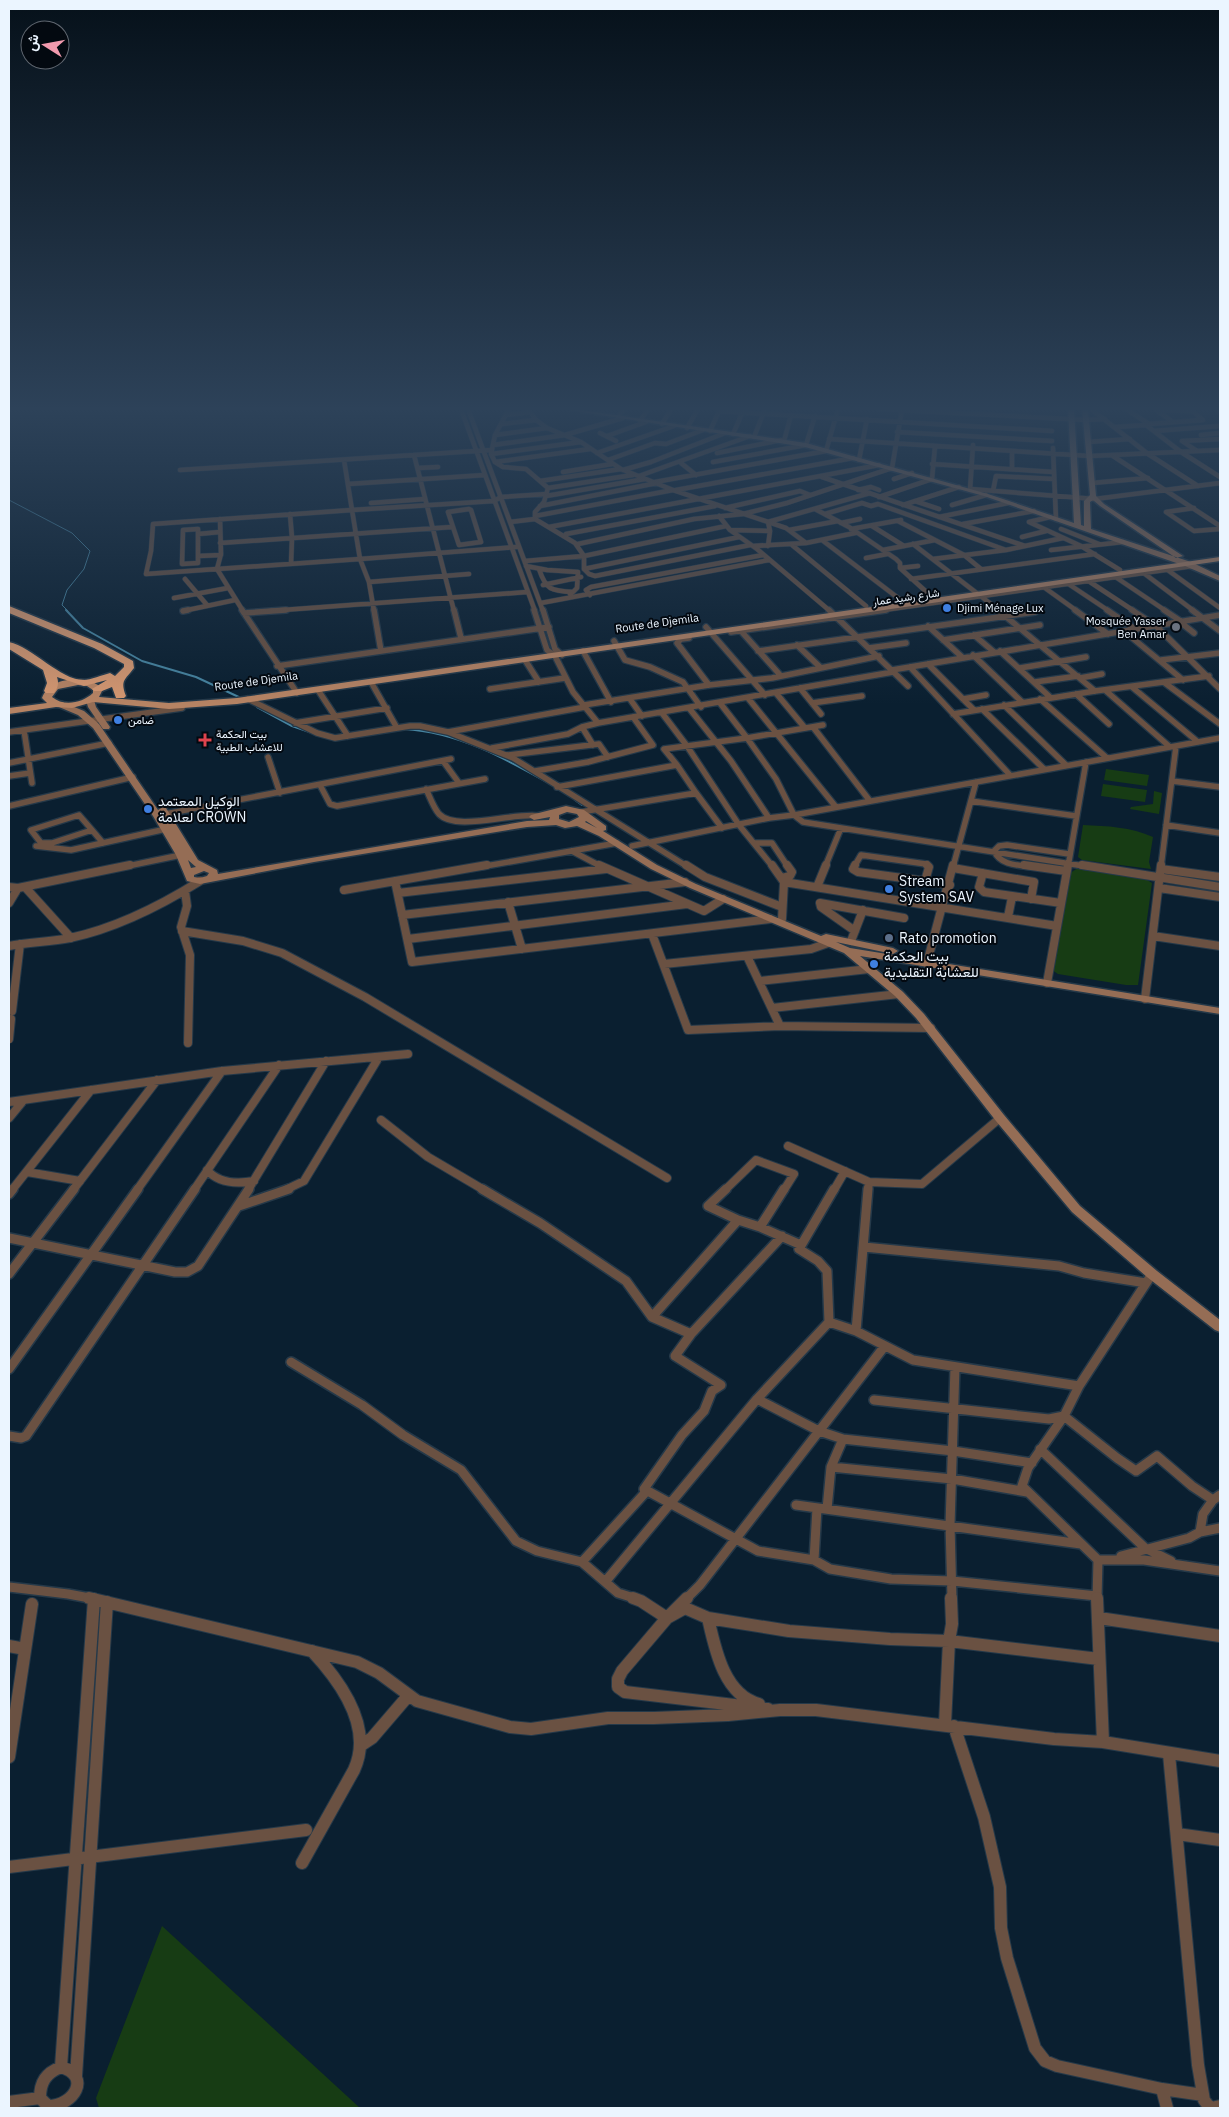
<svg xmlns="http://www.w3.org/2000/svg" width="1229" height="2117" viewBox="0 0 1229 2117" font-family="'IBM Plex Sans',Vazirmatn,sans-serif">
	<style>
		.green { fill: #173c14 }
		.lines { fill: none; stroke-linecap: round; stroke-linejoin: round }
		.stream-far1 { stroke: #4684a0; stroke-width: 1 }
		.stream { stroke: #4684a0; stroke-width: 2 }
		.street-far4-casing { stroke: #253949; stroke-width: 5.5 }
		.street-far3-casing { stroke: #253949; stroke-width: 8 }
		.street-far2-casing { stroke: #253949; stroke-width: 10 }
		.street-far1-casing { stroke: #253949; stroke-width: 12 }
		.street-casing { stroke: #253949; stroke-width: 14 }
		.secondary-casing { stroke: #253949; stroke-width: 3 }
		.primary-casing { stroke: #253949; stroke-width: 3 }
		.highway-casing { stroke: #253949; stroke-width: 3 }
		.street-far4 { stroke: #6a5142; stroke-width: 4.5 }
		.street-far3 { stroke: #6a5142; stroke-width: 5.5 }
		.street-far2 { stroke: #6a5142; stroke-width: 8 }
		.street-far1 { stroke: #6a5142; stroke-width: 9 }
		.street { stroke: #6a5142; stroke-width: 12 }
		.secondary { fill: #956d55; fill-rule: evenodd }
		.primary { fill: #b68363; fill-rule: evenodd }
		.highway { fill: #d59770; fill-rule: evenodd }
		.shop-dot { fill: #3f7fe0; stroke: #030910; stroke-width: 2 }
		.worship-dot { fill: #6b7280; stroke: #030910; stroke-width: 2 }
		.health-dot { fill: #e0444e; stroke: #030910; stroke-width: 2 }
		.service-dot { fill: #5c6f8a; stroke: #030910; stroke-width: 2 }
		.labels { text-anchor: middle; stroke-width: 4; stroke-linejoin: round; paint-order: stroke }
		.far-street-label { font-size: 11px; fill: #ebf5ff; stroke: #030910 }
		.far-poi-label { font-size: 11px; fill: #ebf5ff; stroke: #030910; text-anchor: start }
		.poi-label { font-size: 14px; fill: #ebf5ff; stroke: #030910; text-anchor: start }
	</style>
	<rect width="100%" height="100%" fill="#0a1f30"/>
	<!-- green -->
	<path class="green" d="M1106,769L1149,775L1147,786L1104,780Z
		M1103,784L1147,790L1145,802L1101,796Z
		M1154,791L1162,793L1159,814L1130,809L1131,807L1153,804Z
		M1083,825C1107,826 1131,827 1153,837L1149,862L1151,869L1082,860L1078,857Z
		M1078,868L1147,880L1152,883L1138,985H1126L1058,974L1052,970L1070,873Z
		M162,1926L360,2108H99L96,2098Z"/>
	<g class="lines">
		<!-- stream-far1 -->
		<path class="stream-far1" d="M9,410L11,409
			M9,500L72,533L90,551L84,569L67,590L62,605L68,611"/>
		<!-- stream -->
		<path class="stream" d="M66,610L83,628L142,661L196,677L243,699
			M257,707L292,726L327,738
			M404,729C459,732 506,759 554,786
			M575,800L582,805"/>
		<!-- street-far4 casing -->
		<g class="street-far4-casing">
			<path id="street-far4" d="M461,409L535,611
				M468,409L543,611
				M528,409L536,420L547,428L581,442L621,469L673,490L786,528L806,543L753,546
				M880,409L1086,420L1105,419
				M1091,409L1148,454L1198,486
				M1126,409L1149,424L1146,425L1181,452L1220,477
				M718,411L1052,431
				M506,415L530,412
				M618,417L624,409
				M640,421L648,409
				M1173,422L1156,410L1194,411
				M502,424L536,420
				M662,424L671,409
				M1149,424L1203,420L1190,409
				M1115,427L1146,425
				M547,428L495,435L491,454L495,462L590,449
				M687,428L698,409
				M710,431L720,409
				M1154,431L1220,426
				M897,432L1052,441
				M600,433L616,441
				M733,434L744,409
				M495,435L509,409
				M1201,435L1220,433
				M607,436L646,422
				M754,437L765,409
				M829,439L1090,456L1220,450
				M784,441L791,415
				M1088,442L1130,439
				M493,445L565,435L623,418
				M1053,448L1056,519
				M1012,451V469
				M1197,451L1182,441L1220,439
				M597,453L674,426
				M717,453L781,440
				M491,454L581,442
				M414,455L454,611
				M1113,456L1220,526
				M344,460L352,510
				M608,460L655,443L666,444L703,430
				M859,460L867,419
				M495,462L503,467L526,469L548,488L633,475
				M713,462L806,445L815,416
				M681,463L696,475
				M932,464L1053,472
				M418,468L438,467
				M180,470L492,450
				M623,470L651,462L725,433
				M563,472L612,464
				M639,476L750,436
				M822,477L1025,546
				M894,479L912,473
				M540,481L621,469
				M655,482L826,451L838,409
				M1092,483L1148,478
				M348,484L485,475
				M548,488L544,502L535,512V519L575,543L584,556L726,526
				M970,489L1095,499L1220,483
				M676,490L853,458
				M858,490L871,487L879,490
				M970,490L973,445
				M993,491L996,476L1054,479
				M546,496L645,479
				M879,497L932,479L935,446
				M915,501L939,509
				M371,503L425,499
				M903,505L959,487
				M952,505L986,495
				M540,506L657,483
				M725,508L800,491L810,495
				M1194,508L1166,512L1194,531L1220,529
				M469,509L471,510L481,542L459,545L448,512Z
				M815,509L849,527L896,559L900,563V568L932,597
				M352,510L360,559L146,574L151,551L153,524Z
				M352,510L494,501L501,497L547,494
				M290,514L292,538L291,564
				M825,514L862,503L871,506L878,504L1006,550
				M535,516L673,490
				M719,516L730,530L757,549L830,611
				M939,517L1008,503
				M1050,517L1029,522L1081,546L1120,570
				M220,519L221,554L217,569L243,611
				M898,521L964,555L981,569
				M510,522L535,519
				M841,523L860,519
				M963,524L1034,511
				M872,526L904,546
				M549,527L879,465
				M851,529L901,520
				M1061,529L1099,544
				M730,530L770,531
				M789,530L838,521
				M220,532L198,534V556L221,555
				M198,534V529L183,530L182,564L198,563V556
				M566,534L715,506
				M739,537L584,569L589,574L595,576L750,545
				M1022,537L1046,531
				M822,540L906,604
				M220,543L452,527
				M806,543L855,533
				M578,544L694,519L743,514L787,503L892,468L902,409
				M913,544L1000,611
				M792,545L866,606
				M768,546L770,531L768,522L870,493
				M883,550L935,540
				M1051,550L1123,542
				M866,558L887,554
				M933,559L1006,550L1063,538
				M525,561L584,556V569
				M526,566L547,570L578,572L577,588L573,592
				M900,568L918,566
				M539,569C546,590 551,591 573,592L570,594
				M1169,571L1220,608
				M1145,574L1194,611
				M1117,578L1166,611
				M185,579L207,605
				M911,579L1095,554
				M369,582L469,574
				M1090,582L1134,611
				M543,585L581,577
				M1070,585L1109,611
				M1045,588L1077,611
				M590,595L586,590L591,587L763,555
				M174,598L228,588
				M541,603L769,560
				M183,611L235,600
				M269,611L527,592
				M374,611L369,582L360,559L516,547
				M877,611L1193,566"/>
		</g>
		<!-- street-far3 casing -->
		<g class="street-far3-casing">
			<path id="street-far3" d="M242,610L297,693
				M374,610L381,651
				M454,610L461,638
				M534,610L547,650L555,656L573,692L598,723
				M543,610L555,649L562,655
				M829,610L908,686
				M998,610L1095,691
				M1075,610L1108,634
				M1107,610L1135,629
				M1132,610L1156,626L1220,689
				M1164,610L1182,622
				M1192,610L1220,631
				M183,611L188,610
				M244,613L286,610
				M1180,622L1194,633
				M928,626L962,657
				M706,627L765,695
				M741,631L781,676
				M1124,631L1183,680
				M731,632L886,610
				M974,635L994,652
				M689,638L681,639L677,643L709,685
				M943,640L1040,625
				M614,641L625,660L650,667L683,682L701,707
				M797,645L821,668L879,656
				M869,648L906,643
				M583,651L611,702
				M758,651L1035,612
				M1000,651L1051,698
				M973,655L1022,702
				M525,660L539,682
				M1161,660L1220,653
				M928,664L974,710
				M277,666L549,627
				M910,667L1010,775
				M1020,668L1086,657
				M892,670L1220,615
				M1080,678L1102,674
				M371,682L397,728
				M1035,682L1078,676
				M1165,683L1220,724
				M1132,687L1198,742
				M800,688L821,714
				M490,689L565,678
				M318,690L348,736
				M1105,690L1170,747
				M776,693L805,728
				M1076,694L1109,724
				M748,698L836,807
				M248,699L317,733L335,738L410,726H420L448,732L585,707
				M630,699L642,716
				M963,699L986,695
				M1040,699L1107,758
				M720,703L747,738L823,725
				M812,703L862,696
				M584,705L709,685L772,678L821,668
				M1004,705L1066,765
				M689,708L731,761L769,818
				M982,709L1044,769
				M662,713L687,746L739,825L773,867
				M953,714L1095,691L1209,676
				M295,723L387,708
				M582,727L593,745
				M813,727L870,801
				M24,730L32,783
				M9,732L182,708
				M448,732L513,758L688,867
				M492,748L568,734L582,727L598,723L893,672
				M508,755L599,744L608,757
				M268,757L280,793
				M443,761L459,783
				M9,763L109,743
				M677,765L696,793
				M535,771L588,762L653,745L633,717
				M9,776L30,773
				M1172,781L1220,787
				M320,785L330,804L337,806L485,779
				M557,787L677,765L664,749L747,738L776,779L794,815L769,818L632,846
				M426,789C430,797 433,807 439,814C456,832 513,812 539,816
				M971,801L1076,816
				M9,806L133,777
				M581,812L696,793L722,828
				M79,815L92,830L52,843H41L31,830Z
				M160,815L451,759
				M1166,825L1220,833
				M92,830L103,843
				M755,843H772L788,867
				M36,846L71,850L166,829
				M572,851L602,867
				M123,867L181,855
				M480,867L617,843
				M825,867L841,828
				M854,867L861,855L926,864L929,867
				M953,867L976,782
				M1034,867C1019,865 1001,866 994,851L999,846L1007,845L1069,854
				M1068,867L1086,762
				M1090,867L803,822L794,815L1220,738
				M1161,867L1176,746"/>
		</g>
		<!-- street-far2 casing -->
		<g class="street-far2-casing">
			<path id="street-far2" d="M599,865L704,911L723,899
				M686,865L705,877L782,907
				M772,865L784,882L782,919
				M855,865L853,869L858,872L925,881
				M1024,865L1066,871
				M1082,865L1220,887
				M953,868L1034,882L1031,899
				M1161,869L1220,877
				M983,873L979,887L984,892L1061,903
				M782,878L790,876L792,872L787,865
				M395,881L412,962L770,919
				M925,881L950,885
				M925,881L929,867L927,865
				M784,882L1057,926
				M9,887L18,888L9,903
				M25,887L71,938
				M817,887L826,865
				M18,888L130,865
				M1159,888L1220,897
				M344,890L487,865
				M185,891L187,906L181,927L190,955L188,1043
				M398,893L606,869
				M508,902L522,949
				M402,915L685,882
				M1008,917L1012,897
				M182,931L243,941L282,953L365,997L667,1178
				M855,931L821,907L820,903L904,918
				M652,934L688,1030L780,1026L931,1028
				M1153,936L1220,946
				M408,939L687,904
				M851,941L863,910
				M9,946C29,942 50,942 70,938C117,928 160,906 200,881
				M747,956L780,1026
				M927,963L953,865
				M664,964L811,949L828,943
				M759,981L869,969
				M1047,983L1068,865
				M1145,999L1161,865
				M772,1008L899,994
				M12,1011L20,944
				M9,1039L11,1019
				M9,1102L222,1071L408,1054
				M9,1118L23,1101
				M381,1120L428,1157L484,1190
				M788,1146L869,1182L922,1184L1000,1118
				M207,1170C219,1184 237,1184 254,1181
				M27,1172L80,1181
				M12,1190L91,1090
				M73,1190L157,1080
				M137,1190L222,1071
				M194,1190L279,1065
				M248,1190L326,1061
				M285,1190L304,1181L379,1057
				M725,1190L756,1160L794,1174L784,1190
				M834,1190L845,1171
				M868,1190L869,1182"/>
		</g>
		<!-- street-far1 casing -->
		<g class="street-far1-casing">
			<path id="street-far1" d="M482,1189L540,1223L626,1281L652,1317L691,1334L675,1356L721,1385L712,1391L704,1411L682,1435L644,1489L645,1493L582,1562
				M784,1189L760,1227L801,1245
				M9,1194L13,1189
				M239,1206L289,1189
				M738,1220L760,1227
				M9,1238L175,1272H187L198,1266L249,1189
				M864,1247L1059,1266L1084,1273L1146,1283
				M9,1274L74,1189
				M652,1317L738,1220L708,1206L726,1189
				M829,1322L856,1331L913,1360L1079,1386
				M856,1331L868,1189
				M691,1334L782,1236
				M291,1362L362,1405L403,1435L461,1470L516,1541L537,1551L582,1562L618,1593L637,1599
				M9,1369L138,1189
				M757,1399L819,1431L843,1439L953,1451L1032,1463
				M874,1400L1049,1419L1064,1416L1079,1386L1152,1274
				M9,1436L21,1438L26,1436L195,1189
				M1040,1449L1145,1548L1171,1561
				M831,1467L952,1479L1027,1492
				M644,1489L758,1551L814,1560L830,1569L891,1579L952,1581L1097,1596
				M796,1505L1081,1544
				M827,1509L831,1467L843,1439
				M1200,1532L1203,1514L1213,1500
				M1121,1556L1189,1538L1200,1532L1220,1528
				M814,1560L817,1508
				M1098,1560L1022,1486L1028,1468L1064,1416L1117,1458L1136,1471L1157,1456L1192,1486L1213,1500L1220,1495
				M605,1582L757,1399L829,1322L827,1271L818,1261L799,1249L834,1189
				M9,1587L68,1594L95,1599
				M686,1599L700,1585L884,1347
				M952,1599L950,1525L955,1367
				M1097,1599L1098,1560H1144L1220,1571"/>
		</g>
		<!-- street casing -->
		<g class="street-casing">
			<path id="street" d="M89,1598L357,1662L379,1673L417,1701L510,1727L531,1729L608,1718H654L728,1715L780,1710H816L1054,1739L1103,1742L1220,1761
				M633,1598L641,1601L667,1618L685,1608L708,1618L789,1631L890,1639L949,1641L1099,1659
				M687,1598L667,1618L622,1671L618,1679V1687L625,1692L768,1709
				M1097,1598L1103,1742
				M708,1618C715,1649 724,1695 759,1704
				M1099,1618L1220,1636
				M9,1646L25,1649
				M945,1724L949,1641L952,1624L951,1598
				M954,1726L984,1817L1000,1887L1001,1928L1007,1958L1035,2048L1045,2061L1057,2066L1162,2089L1203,2095
				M360,1746L372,1738L408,1696
				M1169,1754L1198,2065L1204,2100L1210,2108
				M9,1757L32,1604
				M1177,1834L1220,1840
				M302,1863L354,1770C374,1727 340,1681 312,1651
				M9,1867L306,1830
				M61,2067L94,1599
				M61,2067C92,2076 74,2106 48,2106L40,2098C40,2082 46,2073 61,2067Z
				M76,2076L107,1602
				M1162,2089L1167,2108
				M9,2102L40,2098
				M1211,2108L1220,2106"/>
		</g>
		<!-- secondary casing -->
		<g class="secondary-casing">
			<path id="secondary" d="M562,409H574L806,443L988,494L1074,523L1068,409H1074L1081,525L1084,526V501L1090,495L1082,409H1088L1096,496L1104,504L1183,556L1176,558L1100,506L1093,500L1090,502L1091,529L1191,562L1220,576V581L1185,566L984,496L805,447Z
				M1214,409H1220V414Z
				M90,697L94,700L96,707L110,727L109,729H103L88,707L86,700Z
				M62,702L84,711L99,724L158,810L163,807L166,808L198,860L217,870L218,874L527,821L549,820L550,817L534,820L529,817L531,815L566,806L584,810L606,826V830L603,831L657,865L696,884L821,936L826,934L893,948L898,951L893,954L836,942L850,948L1220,1008V1014L860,956L903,992L924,1014L1004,1115L1080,1206L1157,1271L1220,1320V1332L1215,1330L1147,1277L1072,1212L996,1121L916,1018L895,996L844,953L690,888L651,869L599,836L577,826L565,828L556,825L527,827L314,862L200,884L187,881L176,855L153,816L93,728L78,715L59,707V703ZM567,812L577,814L579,817L569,822L559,819V815ZM586,821L597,828L585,822ZM188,860L196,867L191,868ZM204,871L209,873L207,876L200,878L194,877V875Z"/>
		</g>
		<!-- primary casing -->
		<g class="primary-casing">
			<path id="primary" d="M1220,557V561L237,704L169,709L93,702L72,708L56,707L9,714V708L47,703L42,698C50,676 88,674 103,689L99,697L169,703L237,698ZM78,685L87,686L93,690V693C82,703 64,707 52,697L58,689Z"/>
		</g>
		<!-- highway casing -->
		<g class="highway-casing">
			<path id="highway" d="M9,606L102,644L133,661L134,668C125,680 120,680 126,696L124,698H116L112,687L102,691H94L92,689L107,680L84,686L57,677C59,683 58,688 54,693H46L44,691L47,683L43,670L9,649V642C32,647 61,680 83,680C91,680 102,675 110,673L115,676L124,667V664L94,648L9,613Z"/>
		</g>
		<!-- street-far4 -->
		<use href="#street-far4" class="street-far4"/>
		<!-- street-far3 -->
		<use href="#street-far3" class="street-far3"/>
		<!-- street-far2 -->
		<use href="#street-far2" class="street-far2"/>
		<!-- street-far1 -->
		<use href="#street-far1" class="street-far1"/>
		<!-- street -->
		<use href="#street" class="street"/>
		<!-- secondary -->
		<use href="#secondary" class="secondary"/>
		<!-- primary -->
		<use href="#primary" class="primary"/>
		<!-- highway -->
		<use href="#highway" class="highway"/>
	</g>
	<!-- sky -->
	<linearGradient id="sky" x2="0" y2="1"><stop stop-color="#06111a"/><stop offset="0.58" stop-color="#2d4259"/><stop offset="1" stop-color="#2d4259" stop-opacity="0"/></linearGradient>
	<rect width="1229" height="705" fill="url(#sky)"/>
	<!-- markers -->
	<g class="shop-dot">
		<circle cx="947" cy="608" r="5"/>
		<circle cx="118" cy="720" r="5"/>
		<circle cx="148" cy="809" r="5"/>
		<circle cx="889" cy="889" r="5"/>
		<circle cx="874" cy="964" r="5"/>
	</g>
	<circle class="worship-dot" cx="1176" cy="627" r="5"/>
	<path class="health-dot" d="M202.5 732.5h5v5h5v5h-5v5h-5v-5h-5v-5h5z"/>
	<circle class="service-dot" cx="889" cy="938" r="5"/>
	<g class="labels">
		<!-- far-street labels -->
		<g class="far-street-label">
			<text transform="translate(906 597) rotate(-8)" y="4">شارع رشيد عمار</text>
			<text transform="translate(657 623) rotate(-8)" y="4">Route de Djemila</text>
			<text transform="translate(256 681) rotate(-8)" y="4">Route de Djemila</text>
		</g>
		<!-- far-poi labels -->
		<g class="far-poi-label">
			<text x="957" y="612">Djimi Ménage Lux</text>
			<text x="1166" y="625" text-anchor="end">Mosquée Yasser<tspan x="1166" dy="13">Ben Amar</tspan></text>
			<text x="128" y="724">ضامن</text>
			<text x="216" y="738">بيت الحكمة<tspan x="216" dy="13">للاعشاب الطبية</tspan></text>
		</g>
		<!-- poi labels -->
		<g class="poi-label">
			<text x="158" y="806">الوكيل المعتمد<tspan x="158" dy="16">لعلامة CROWN</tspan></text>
			<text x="899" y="886">Stream<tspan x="899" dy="16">System SAV</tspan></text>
			<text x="899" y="943">Rato promotion</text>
			<text x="884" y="961">بيت الحكمة<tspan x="884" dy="16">للعشابة التقليدية</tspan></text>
		</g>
	</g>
	<!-- border -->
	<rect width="1229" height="2117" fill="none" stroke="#ebf5ff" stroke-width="20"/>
	<!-- north arrow -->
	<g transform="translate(45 45) rotate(281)"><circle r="24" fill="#030910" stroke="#606770"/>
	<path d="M0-4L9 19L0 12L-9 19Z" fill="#f29aae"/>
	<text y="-8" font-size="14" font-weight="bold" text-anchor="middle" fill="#ebf5ff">ش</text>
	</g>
</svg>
